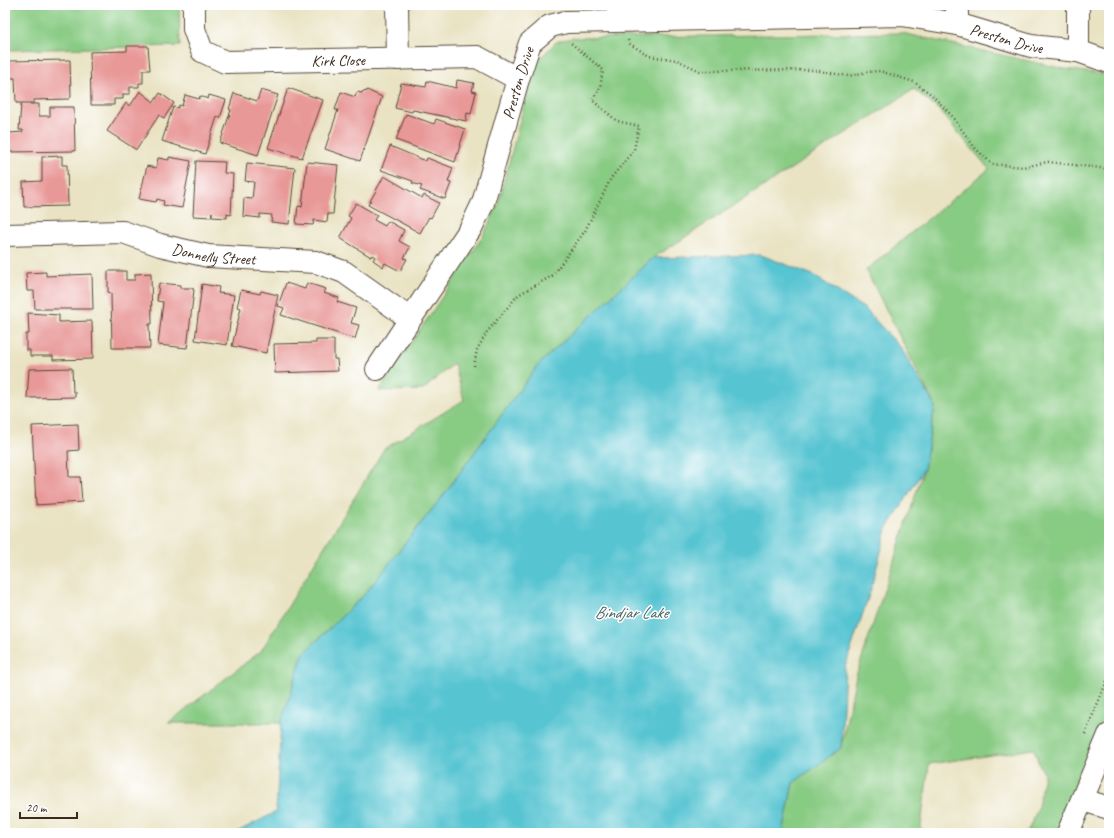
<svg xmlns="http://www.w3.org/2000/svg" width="1114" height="838" viewBox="0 0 1114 838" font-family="Caveat,sans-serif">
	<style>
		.green { fill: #88cb83; stroke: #627a50 }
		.water { fill: #57c4d1; stroke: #497778 }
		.building { fill: #e89897 }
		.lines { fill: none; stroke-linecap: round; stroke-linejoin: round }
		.minor-casing { stroke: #554637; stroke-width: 24 }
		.path { stroke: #554637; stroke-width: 2.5; stroke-dasharray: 1 3; stroke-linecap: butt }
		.minor { stroke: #fff; stroke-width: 22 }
		.labels { text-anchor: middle; stroke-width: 3; stroke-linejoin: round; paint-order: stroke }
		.street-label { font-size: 16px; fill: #3b2a1e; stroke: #fff }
		.water-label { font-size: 17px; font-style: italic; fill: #45605d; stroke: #fff }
	</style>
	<rect width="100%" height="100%" fill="#fff"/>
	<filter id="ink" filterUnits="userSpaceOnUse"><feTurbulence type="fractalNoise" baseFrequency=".025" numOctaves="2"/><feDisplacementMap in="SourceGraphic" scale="8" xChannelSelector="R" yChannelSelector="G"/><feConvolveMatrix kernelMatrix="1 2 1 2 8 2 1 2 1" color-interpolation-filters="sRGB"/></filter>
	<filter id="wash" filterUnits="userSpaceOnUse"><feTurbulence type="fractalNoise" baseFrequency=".012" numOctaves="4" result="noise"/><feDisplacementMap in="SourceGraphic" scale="16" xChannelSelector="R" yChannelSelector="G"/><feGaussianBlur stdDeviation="0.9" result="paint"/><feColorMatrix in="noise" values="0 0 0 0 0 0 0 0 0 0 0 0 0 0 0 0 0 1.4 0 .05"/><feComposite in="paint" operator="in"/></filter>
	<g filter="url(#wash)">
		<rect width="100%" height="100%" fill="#e9e3c3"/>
		<!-- green -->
		<path class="green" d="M6,5H179L180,46L7,50Z
			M902,33L1065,69L1109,75V714L1057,833H1027L1038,808L1044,773L1039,764L1034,749L929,764L920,833H783L793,783L841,747L856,676L924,469L935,406L866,270L989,169L940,111L914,89L653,258L538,365L445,493L364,595L303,654L281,723H168L261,651L384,449L464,400L454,363L423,390L379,391L483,236L498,205L535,63L556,42L572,38Z"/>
		<!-- water -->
		<path class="water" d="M761,255L813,275L865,309L901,348L935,406L924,469L887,529L871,589L845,667L841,748L793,783L783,833H235L276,812L281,723L303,654L364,595L445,493L538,365L653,258Z"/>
		<g id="blocks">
			<!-- building -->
			<path class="building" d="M127,46H148L150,70H143V83H139V87H130V94H123V99H114V105H91L90,52L127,51Z
				M70,60L71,97L69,99L34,100V103H16L15,78H8V61Z
				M457,80L474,83L472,91L476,92L471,114L467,113L466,121L413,110L412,112L395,108L401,83L426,87L427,81L456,88Z
				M288,88L323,100L302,158L268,148Z
				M261,90L278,95L258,155L220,143L231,110L229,109L234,93L257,101Z
				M367,90L382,97L360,161L325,149L338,110H335L341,92L355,97L357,92L362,93L363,91L366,92Z
				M140,91L154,102L160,93L174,103L164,118L159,115L137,149H135L107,131L126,103L130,106Z
				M185,95L199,99L200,96L208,99L209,95L226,100L220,118L217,117L205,154L162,141L173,107L178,108L179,105L182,106Z
				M21,104H39V116H50V107H74L75,151L9,152V133L23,132V130H19Z
				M406,114L434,124L436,119L465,129L455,162L396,140Z
				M390,146L426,161L427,158L453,168L448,182L451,183L445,199L420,190L422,186L412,183L413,181L381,170Z
				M62,156V165H67L68,206L24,207L23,182L42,181V157Z
				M169,157L191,161L182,208L163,205L164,201L157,199L156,202L139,199L147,166L156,168L158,158L169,160Z
				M196,161L225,162L224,173L233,174L231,215L227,214V218L212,217V212L211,217L193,216Z
				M307,162L338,165L333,214H328L327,222L314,220L313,225L296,224L298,206L302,207Z
				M247,163L295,168L289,224L271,222L272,215L260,214V218L243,216L244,198L252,199L254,182L245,181Z
				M384,176L422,198L424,195L439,203L431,218L429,217L420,233L368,205Z
				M356,203L377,215L374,220L385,226L388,221L404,230L399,241L410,247L404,258L407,259L400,271L385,263L383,267L373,260L375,257L372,255L371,257L340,238L351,218L348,216Z
				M108,271H126V280H135V274L151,273L152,324H149L150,348H112L111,293L108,292Z
				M46,272V276L92,274L93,309H35L34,291H27L26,273Z
				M159,283L180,285V288H193V290H194L187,348L158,345L163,302L157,301Z
				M286,283L305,289L307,283L326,289L324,293L339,298L337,302L356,308L351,323L359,325L355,339L281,315L284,308L278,306Z
				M202,284L219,287L218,293L234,295L227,345L195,340Z
				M241,290L260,294L261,291L278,295L266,353L232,346L241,308L237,307Z
				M28,313L59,315V322L92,321L93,359L53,360V356H30V350H26V334H29Z
				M316,340H334V359H337L338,371L275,373L274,344L316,343Z
				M72,368L73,392H75V397L27,398L29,369Z
				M78,424L79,450L68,451L69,477H80L82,502L36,505L32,426Z"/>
		</g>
	</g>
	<g filter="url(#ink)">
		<use href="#blocks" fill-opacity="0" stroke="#554637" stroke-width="1"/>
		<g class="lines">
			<!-- minor casing -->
			<g class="minor-casing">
				<g id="minor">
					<path id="s1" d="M194,5V29L202,51L225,62L477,57L518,79"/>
					<path d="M397,5L398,59"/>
					<path d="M957,5V24"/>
					<path d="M1078,5V51"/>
					<path id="s2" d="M5,235L123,232L160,245L208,256L316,262L344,272L409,318"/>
					<path id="s3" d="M377,369L471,228L483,203L518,79L530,43L550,26L566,22L902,15L957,24L1031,46L1078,51L1109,62"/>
					<path d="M1083,800L1109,808"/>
					<path d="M1068,833L1109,735"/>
				</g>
			</g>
			<!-- path -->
			<path class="path" d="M628,40L630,44L649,56L677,60L700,71L814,70L848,76L867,72L880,71L914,82L931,94L952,116L975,148L992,164L1023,167L1048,162L1109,169
				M474,366L477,350L487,332L518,295L552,276L585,231L611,178L634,150L639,126L617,121L592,100L600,88L603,70L571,43
				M1085,734L1109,676
				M5,763L6,833"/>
			<!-- minor -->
			<use href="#minor" class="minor"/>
		</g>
	</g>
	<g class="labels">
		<!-- street labels -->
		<g class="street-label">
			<text dy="6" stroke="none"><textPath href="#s3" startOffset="850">Preston Drive</textPath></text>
			<text dy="6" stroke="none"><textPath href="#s1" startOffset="186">Kirk Close</textPath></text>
			<text dy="6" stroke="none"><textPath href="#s3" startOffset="322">Preston Drive</textPath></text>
			<text dy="6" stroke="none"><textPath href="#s2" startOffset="212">Donnelly Street</textPath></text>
		</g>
		<!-- water labels -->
		<g class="water-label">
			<text x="631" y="618">Bindjar Lake</text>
		</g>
	</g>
	<!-- margin -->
	<rect width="1114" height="838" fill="none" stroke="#fff" stroke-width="20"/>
	<!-- scale -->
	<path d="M20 812v6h57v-6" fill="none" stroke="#3b2a1e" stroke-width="2"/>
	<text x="26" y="812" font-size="12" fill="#3b2a1e" stroke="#ffffff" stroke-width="3" paint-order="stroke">20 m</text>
</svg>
